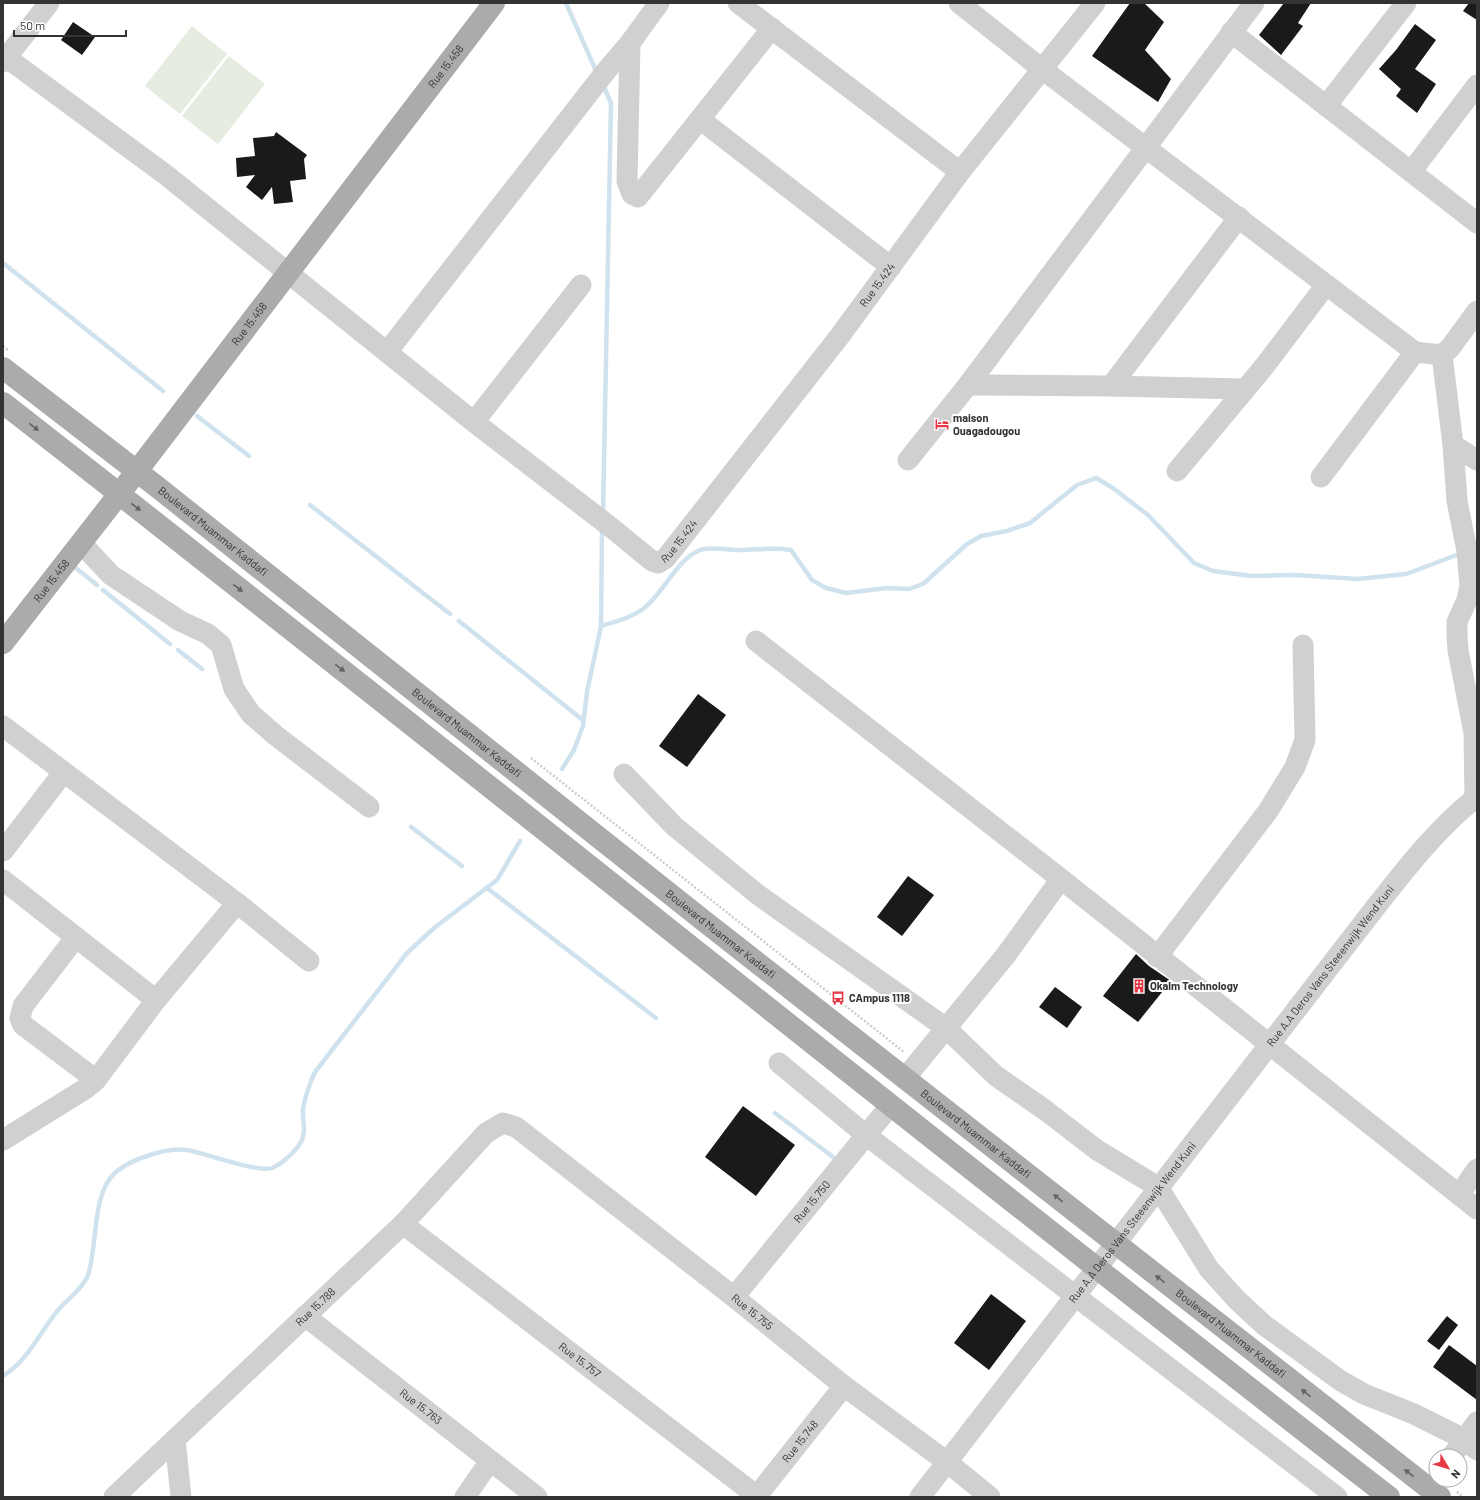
<svg xmlns="http://www.w3.org/2000/svg" width="1480" height="1500" viewBox="0 0 1480 1500" font-family="Barlow,sans-serif">
	<style>
		.green { fill: #e6ecdf }
		.lines { fill: none; stroke-linecap: round; stroke-linejoin: round }
		.stream { stroke: #cfe2ee; stroke-width: 4.5 }
		.building { fill: #1a1a1a }
		.path { stroke: #cdcdcd; stroke-width: 2.5; stroke-dasharray: 2 2; stroke-linecap: butt }
		.minor { stroke: #d0d0d0; stroke-width: 21 }
		.major { stroke: #ababab; stroke-width: 22 }
		.oneway { fill: #636363 }
		.labels { text-anchor: middle; stroke-width: 4; stroke-linejoin: round; paint-order: stroke }
		.street-label { font-size: 11px; fill: #333; stroke: #fff }
		.poi-label { font-size: 11px; font-weight: bold; fill: #333; stroke: #fff; text-anchor: start }
	</style>
	<rect width="100%" height="100%" fill="#fff"/>
	<!-- green -->
	<path class="green" d="M192,26L227,54L180,114L145,86Z
		M229,56L265,84L218,144L182,116Z"/>
	<g class="lines">
		<!-- stream -->
		<path class="stream" d="M566,3L597,73
			M3,263L163,391
			M197,416L249,456
			M310,505L450,614
			M603,514L611,103L603,85
			M76,568L97,585
			M103,590L170,644
			M459,621L584,721
			M601,626C615,622 630,618 643,609C663,594 677,559 700,550C712,546 727,550 739,550C757,550 773,547 791,550L812,580L826,588L846,593L887,588L909,589L923,584L967,544L981,536L1007,531L1030,523L1077,485L1096,478L1113,488L1148,515L1194,563L1213,571L1252,576L1294,575L1358,579L1406,574L1462,553
			M178,650L202,669
			M562,769L574,750L583,726L587,692L601,626L602,529
			M411,827L462,866
			M487,888L656,1018
			M775,1113L833,1157
			M3,1376C29,1360 40,1331 59,1309C68,1299 83,1288 88,1275C98,1246 91,1193 116,1172C131,1159 167,1147 187,1150C205,1153 258,1173 272,1168C282,1164 296,1151 301,1142C307,1131 302,1121 303,1110C305,1096 309,1085 315,1072L407,953L434,928L497,880L520,841"/>
	</g>
	<!-- building -->
	<path class="building" d="M1130,3H1144L1164,22L1145,50L1171,79L1158,102L1092,56Z
		M1284,3H1311L1298,23L1303,26L1281,55L1259,35Z
		M1469,3H1477V20L1463,11Z
		M73,22L95,37L82,55L61,40Z
		M1415,24L1436,40L1415,69L1436,84L1417,113L1396,96L1401,89L1379,69L1396,50Z
		M276,132L307,155L304,159L306,179L290,181L293,202L274,204L272,187L262,200L246,187L255,175L237,177L236,158L255,156L253,138L274,136Z
		M698,694L726,715L687,767L659,746Z
		M908,876L934,895L902,936L877,917Z
		M1136,954L1149,966L1171,981L1138,1022L1103,996Z
		M1055,987L1082,1007L1067,1028L1039,1007Z
		M743,1106L795,1145L756,1196L705,1157Z
		M991,1294L1026,1321L989,1370L954,1343Z
		M1447,1316L1458,1325L1439,1350L1427,1341Z
		M1449,1345L1477,1366V1400L1433,1367Z"/>
	<g class="lines">
		<!-- path -->
		<path class="path" d="M3,346L8,350
			M531,758L904,1052
			M1457,1492L1463,1497"/>
		<!-- minor -->
		<g class="minor">
			<path d="M738,3L960,172"/>
			<path d="M959,3L1042,69L1415,352L1442,355"/>
			<path d="M1231,32L1477,223"/>
			<path d="M630,43L627,181L632,194L638,197L772,28"/>
			<path id="s1" d="M3,55L166,175L474,422L613,529L652,561L658,563L666,558L839,337L960,172L1095,3"/>
			<path d="M3,62L49,3"/>
			<path d="M1326,106L1406,3"/>
			<path d="M701,120L891,267"/>
			<path d="M1411,172L1477,85"/>
			<path d="M387,352L606,71L630,43L659,3"/>
			<path d="M1442,355L1453,445L1457,501L1467,551L1470,586L1467,600L1457,622V635L1458,650L1474,733L1475,798"/>
			<path d="M1442,355L1450,348L1477,311"/>
			<path d="M968,385L1111,386L1244,389"/>
			<path d="M1111,386L1239,217"/>
			<path d="M474,422L581,285"/>
			<path d="M1453,445L1477,460"/>
			<path d="M908,460L968,385L1254,3"/>
			<path d="M1177,471L1263,368L1326,285"/>
			<path d="M1321,477L1415,352"/>
			<path d="M81,543L111,575L180,621L208,634L221,645L234,689L251,714L275,735L369,807"/>
			<path d="M756,641L1061,879L1477,1209"/>
			<path d="M3,726L237,903L309,961"/>
			<path d="M624,774L674,826L757,894L946,1028L996,1076L1045,1110L1097,1150L1158,1187L1209,1269L1237,1300L1264,1325L1341,1381L1364,1394L1414,1414L1464,1439L1477,1450"/>
			<path d="M3,851L63,773"/>
			<path d="M3,880L156,1000"/>
			<path d="M76,937L23,1006L20,1018L23,1025L96,1080"/>
			<path d="M1157,957L1268,811L1295,767L1305,740L1303,645"/>
			<path d="M779,1063L866,1135L1337,1497"/>
			<path d="M906,1077L1006,955L1061,879"/>
			<path d="M3,1140L85,1089L96,1080L156,1000L237,903"/>
			<path d="M1459,1195L1477,1169"/>
			<path id="s2" d="M403,1224L757,1496"/>
			<path id="s3" d="M734,1297L890,1106"/>
			<path id="s4" d="M305,1316L537,1497"/>
			<path d="M175,1439L181,1497"/>
			<path d="M1452,1456L1477,1422"/>
			<path id="s5" d="M114,1497L403,1224L486,1133L503,1123L516,1127L734,1297L844,1386L947,1462L990,1497"/>
			<path d="M465,1497L490,1461"/>
			<path id="s6" d="M756,1497L844,1386"/>
			<path id="s7" d="M920,1497L1378,904C1409,865 1436,830 1475,798"/>
		</g>
		<!-- major -->
		<g class="major">
			<path id="s8" d="M3,368L156,486L704,921L1440,1497"/>
			<path d="M3,403C467,765 924,1136 1389,1497"/>
			<path id="s9" d="M3,643L137,471L494,3"/>
		</g>
	</g>
	<!-- one-way arrows -->
	<defs><path id="oneway-solid" d="M-6-.8H1V-3.2L6.5 0L1 3.2V.8H-6Z"/></defs>
	<g class="oneway">
		<use href="#oneway-solid" transform="translate(34 427) rotate(38)"/>
		<use href="#oneway-solid" transform="translate(136 507) rotate(38)"/>
		<use href="#oneway-solid" transform="translate(238 588) rotate(38)"/>
		<use href="#oneway-solid" transform="translate(340 668) rotate(38)"/>
		<use href="#oneway-solid" transform="translate(1058 1198) rotate(-141)"/>
		<use href="#oneway-solid" transform="translate(1160 1279) rotate(-142)"/>
		<use href="#oneway-solid" transform="translate(1306 1393) rotate(-142)"/>
		<use href="#oneway-solid" transform="translate(1409 1473) rotate(-142)"/>
	</g>
	<!-- icons -->
	<defs>
		<g id="hotel-bare" transform="scale(1.08)"><path d="M-6-4.5h1.5V1H6V5H4.5V3h-9V5H-6ZM-4 0a1.8 1.8 0 1 1 3.6 0ZM.5 0V-2.5h3Q6-2.5 6 0Z" fill="#e63946" stroke="#fff" stroke-width="2.5" paint-order="stroke"/></g>
		<g id="building-bare" transform="scale(1.08)"><path d="M-4-6H4V6H1V3H-1V6H-4ZM-2.5-4.3h1.7v1.8h-1.7ZM.8-4.3h1.7v1.8H.8ZM-2.5-1h1.7V.8h-1.7ZM.8-1h1.7V.8H.8Z" fill="#e63946" stroke="#fff" stroke-width="2.5" paint-order="stroke"/></g>
		<g id="bus-bare" transform="scale(1.08)"><path d="M-5-6H5V4H4V6H2V4H-2V6H-4V4H-5ZM-3.5-4V0h7V-4ZM-3.5 1.2v1.5H-2V1.2ZM2 1.2v1.5H3.5V1.2Z" fill="#e63946" stroke="#fff" stroke-width="2.5" paint-order="stroke"/></g>
	</defs>
	<g fill-rule="evenodd">
		<use href="#hotel-bare" x="942" y="424"/>
		<use href="#building-bare" x="1139" y="986"/>
		<use href="#bus-bare" x="838" y="998"/>
	</g>
	<g class="labels">
		<!-- street labels -->
		<g class="street-label">
			<text dy="4" stroke="none"><textPath href="#s9" startOffset="727">Rue 15.458</textPath></text>
			<text dy="4" stroke="none"><textPath href="#s1" startOffset="1184">Rue 15.424</textPath></text>
			<text dy="4" stroke="none"><textPath href="#s9" startOffset="403">Rue 15.458</textPath></text>
			<text dy="4" stroke="none"><textPath href="#s8" startOffset="266">Boulevard Muammar Kaddafi</textPath></text>
			<text dy="4" stroke="none"><textPath href="#s1" startOffset="860">Rue 15.424</textPath></text>
			<text dy="4" stroke="none"><textPath href="#s9" startOffset="79">Rue 15.458</textPath></text>
			<text dy="4" stroke="none"><textPath href="#s8" startOffset="590">Boulevard Muammar Kaddafi</textPath></text>
			<text dy="4" stroke="none"><textPath href="#s8" startOffset="914">Boulevard Muammar Kaddafi</textPath></text>
			<text dy="4" stroke="none"><textPath href="#s7" startOffset="671">Rue A.A Deros Vans Steeenwijk Wend Kuni</textPath></text>
			<text dy="4" stroke="none"><textPath href="#s8" startOffset="1238">Boulevard Muammar Kaddafi</textPath></text>
			<text dy="4" stroke="none"><textPath href="#s3" startOffset="123">Rue 15.750</textPath></text>
			<text dy="4" stroke="none"><textPath href="#s7" startOffset="347">Rue A.A Deros Vans Steeenwijk Wend Kuni</textPath></text>
			<text dy="4" stroke="none"><textPath href="#s5" startOffset="277">Rue 15.788</textPath></text>
			<text dy="4" stroke="none"><textPath href="#s5" startOffset="854">Rue 15.755</textPath></text>
			<text dy="4" stroke="none"><textPath href="#s8" startOffset="1562">Boulevard Muammar Kaddafi</textPath></text>
			<text dy="4" stroke="none"><textPath href="#s2" startOffset="223">Rue 15.757</textPath></text>
			<text dy="4" stroke="none"><textPath href="#s4" startOffset="147">Rue 15.763</textPath></text>
			<text dy="4" stroke="none"><textPath href="#s6" startOffset="71">Rue 15.748</textPath></text>
		</g>
		<!-- poi labels -->
		<g class="poi-label">
			<text x="953" y="422">maison<tspan x="953" dy="13">Ouagadougou</tspan></text>
			<text x="1150" y="990">Okalm Technology</text>
			<text x="849" y="1002">CAmpus 1118</text>
		</g>
	</g>
	<!-- border -->
	<rect width="1480" height="1500" fill="none" stroke="#333333" stroke-width="8"/>
	<!-- north arrow -->
	<g transform="translate(1448 1468) rotate(128)"><circle r="19" fill="#ffffff" stroke="#adadad"/>
	<path d="M0-3L7 15L0 10L-7 15Z" fill="#e63946"/>
	<text y="-6" font-size="11" font-weight="bold" text-anchor="middle" fill="#333333">N</text>
	</g>
	<!-- scale -->
	<path d="M14 30v6h112v-6" fill="none" stroke="#333333" stroke-width="2"/>
	<text x="20" y="30" font-size="12" fill="#333333" stroke="#ffffff" stroke-width="3" paint-order="stroke">50 m</text>
</svg>
